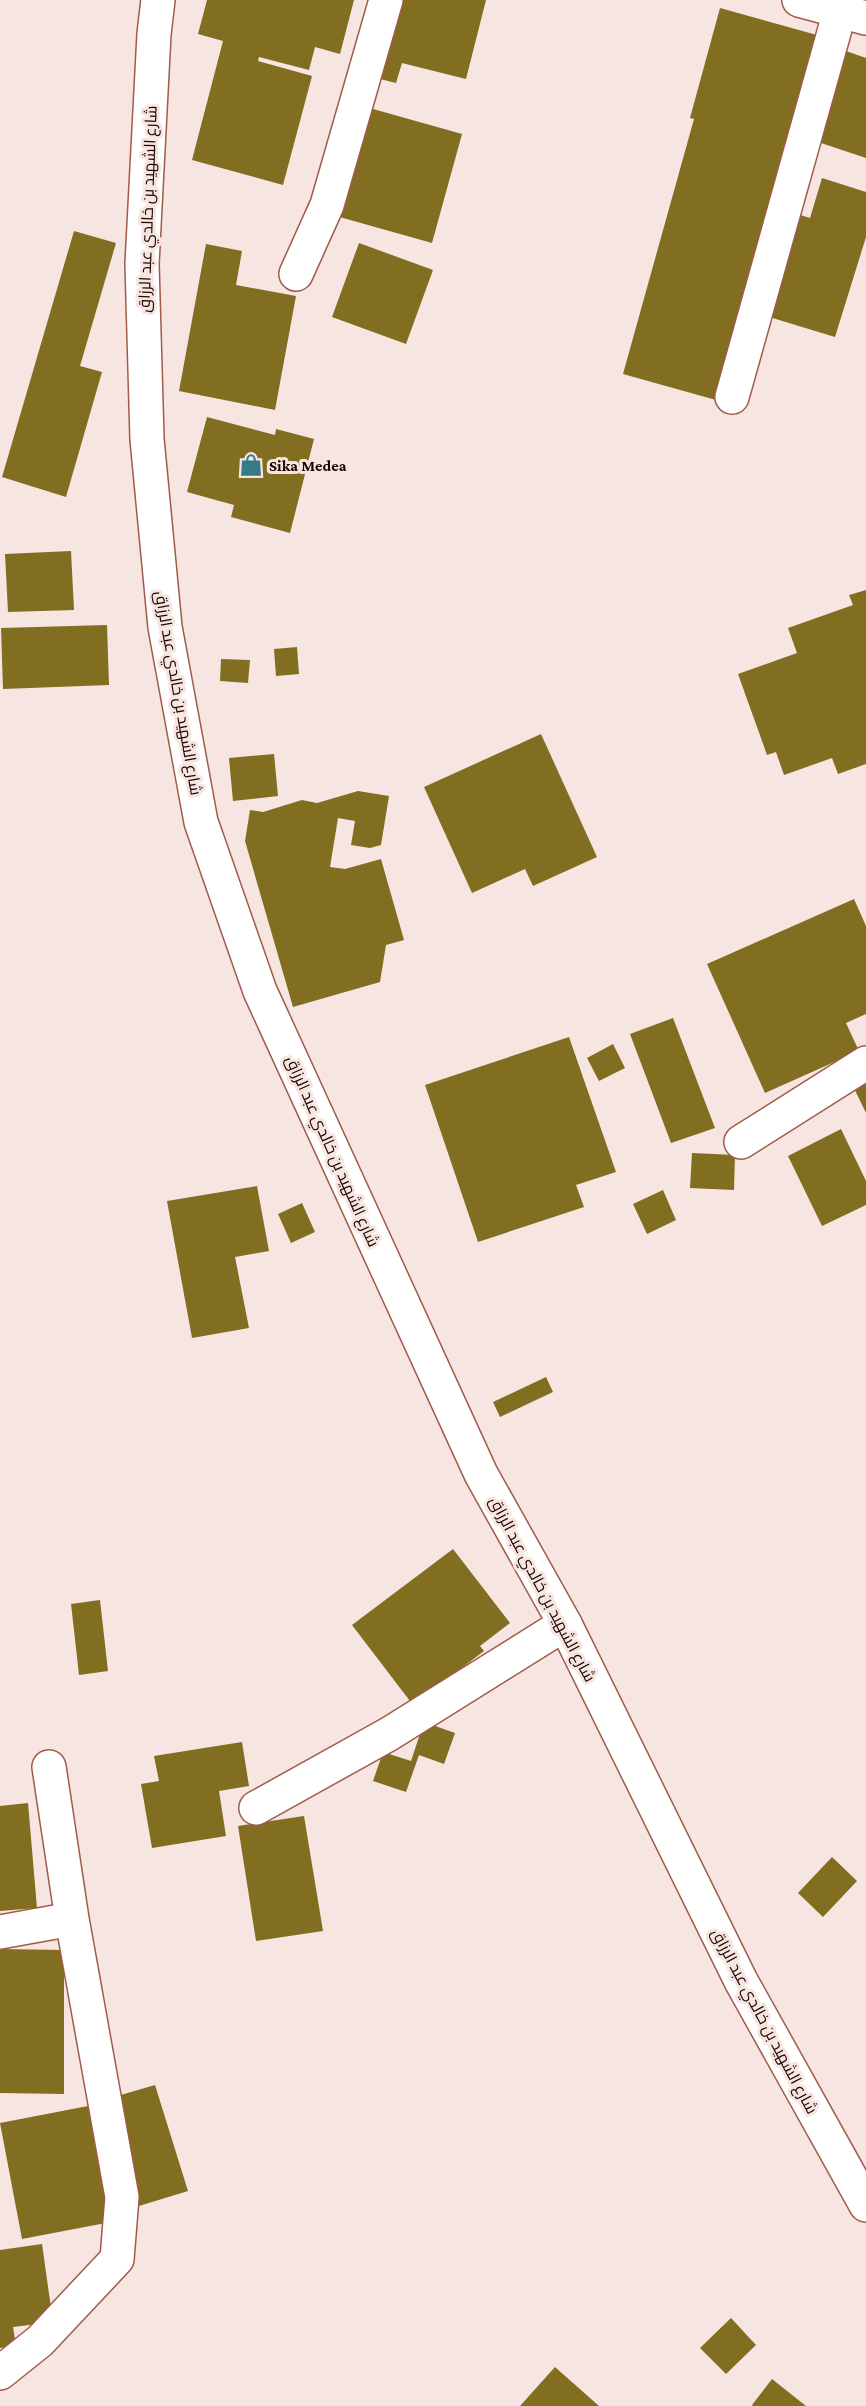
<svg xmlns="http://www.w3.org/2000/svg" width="866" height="2406" viewBox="0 0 866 2406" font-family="'Crimson Pro',Cairo,serif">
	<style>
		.building { fill: #816e20 }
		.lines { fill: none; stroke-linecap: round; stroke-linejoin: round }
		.minor-casing { stroke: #a25b49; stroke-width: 36 }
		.secondary-casing { stroke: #a25b49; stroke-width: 36 }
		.minor { stroke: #fff; stroke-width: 33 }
		.secondary { stroke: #fff; stroke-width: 33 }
		.labels { text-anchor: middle; stroke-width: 6; stroke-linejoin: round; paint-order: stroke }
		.street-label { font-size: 16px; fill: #1c0301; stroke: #f6e5e0 }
		.poi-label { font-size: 16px; font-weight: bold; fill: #1c0301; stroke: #f6e5e0; text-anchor: start }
	</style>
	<rect width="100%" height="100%" fill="#f6e5e0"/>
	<!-- building -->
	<path class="building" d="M207,0H354L340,54L315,47L309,70L259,57L258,61L312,76L283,185L192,160L223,41L198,34Z
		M388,0H486L466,79L402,63L396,83L368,76Z
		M720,8L817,35L716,400L623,374L694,119L690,118Z
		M843,50L866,58V158L812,140Z
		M366,107L462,134L432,243L336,216Z
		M822,178L866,192V237L835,337L766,316L797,214L810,218Z
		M74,231L116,243L80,366L102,372L66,497L2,477Z
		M359,243L433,270L406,344L332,317Z
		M206,244L242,251L236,285L296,296L275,410L179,391Z
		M207,417L275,435L276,429L314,439L290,533L231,517L234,505L187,492Z
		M71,551L74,610L8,612L5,554Z
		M866,590V764L838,774L832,758L784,775L776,752L767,755L738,674L797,653L788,628L853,605L849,595Z
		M107,625L109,685L3,689L1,628Z
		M297,647L299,674L276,676L274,649Z
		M221,659L250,660L248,683L220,681Z
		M541,734L597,857L533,886L525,869L472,893L424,787Z
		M274,754L278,796L233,801L229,758Z
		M358,791L389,796L381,845L370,848L351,845L355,821L338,818L330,867L345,869L381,859L404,940L386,945L380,982L293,1007L245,841L250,810L263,812L302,800L317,803Z
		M854,899L866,926V1014L846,1023L859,1051L765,1093L707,964Z
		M673,1018L715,1128L671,1143L630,1034Z
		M569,1037L616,1172L576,1185L584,1207L478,1242L425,1085Z
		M613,1044L625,1068L599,1081L587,1058Z
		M866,1078V1113L852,1084Z
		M841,1129L866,1181V1205L822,1226L788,1156Z
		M692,1153L735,1155L734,1190L690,1188Z
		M257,1186L269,1251L235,1257L249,1328L192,1338L167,1201Z
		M663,1190L676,1220L647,1234L633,1204Z
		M302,1203L315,1232L291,1243L278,1214Z
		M546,1377L553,1392L500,1417L493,1402Z
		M453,1549L510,1623L480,1646L484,1651L413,1705L352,1625Z
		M100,1600L108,1671L79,1675L71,1604Z
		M424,1722L455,1733L444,1764L419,1755L406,1792L373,1781L383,1752L411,1761Z
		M242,1742L249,1786L219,1791L226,1836L152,1848L141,1784L159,1781L154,1756Z
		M28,1803L37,1908L0,1911V1806Z
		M304,1816L323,1931L256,1941L238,1826Z
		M832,1857L857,1881L823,1917L798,1893Z
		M0,1949L64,1950V2094L0,2093Z
		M155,2085L188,2191L139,2206L107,2099Z
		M88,2106L111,2222L22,2239L0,2123Z
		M42,2244L53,2322L13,2327L16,2346L0,2348V2250Z
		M731,2318L756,2345L726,2374L700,2348Z
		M555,2367L599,2406H520Z
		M772,2379L806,2406H753L752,2405Z"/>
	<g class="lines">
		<!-- minor casing -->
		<g class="minor-casing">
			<path id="minor" d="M799,0L866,18
				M296,274L327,205L386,0
				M732,397L840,11
				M741,1142L866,1063
				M256,1808L389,1734L565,1624
				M0,1932L72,1919
				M0,2373L40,2341L117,2259L122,2197L72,1919L49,1767"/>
		</g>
		<!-- secondary casing -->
		<g class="secondary-casing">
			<path id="secondary" d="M158,0L154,34L142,264L147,439L165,627L201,822L260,991L481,1474L565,1624L741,1981L866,2205"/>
		</g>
		<!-- minor -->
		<use href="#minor" class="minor"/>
		<!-- secondary -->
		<use href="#secondary" class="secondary"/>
	</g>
	<!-- icons -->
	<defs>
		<g id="shop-bare" transform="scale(1.8)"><path d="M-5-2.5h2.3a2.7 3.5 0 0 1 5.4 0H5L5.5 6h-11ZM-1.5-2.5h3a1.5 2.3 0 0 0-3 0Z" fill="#377b8b" stroke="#f6e5e0" stroke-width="2.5" paint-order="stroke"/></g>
	</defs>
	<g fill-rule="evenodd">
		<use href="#shop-bare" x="251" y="465"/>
	</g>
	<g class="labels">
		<!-- street labels -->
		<g class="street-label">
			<text transform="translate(147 209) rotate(-88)" y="6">شارع الشهيد بن خالدي عبد الرزاق</text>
			<text transform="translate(179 693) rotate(80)" y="6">شارع الشهيد بن خالدي عبد الرزاق</text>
			<text transform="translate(333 1151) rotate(66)" y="6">شارع الشهيد بن خالدي عبد الرزاق</text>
			<text transform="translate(543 1589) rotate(62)" y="6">شارع الشهيد بن خالدي عبد الرزاق</text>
			<text transform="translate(765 2021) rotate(62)" y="6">شارع الشهيد بن خالدي عبد الرزاق</text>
		</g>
		<!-- poi labels -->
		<g class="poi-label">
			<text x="269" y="471">Sika Medea</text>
		</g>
	</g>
</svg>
